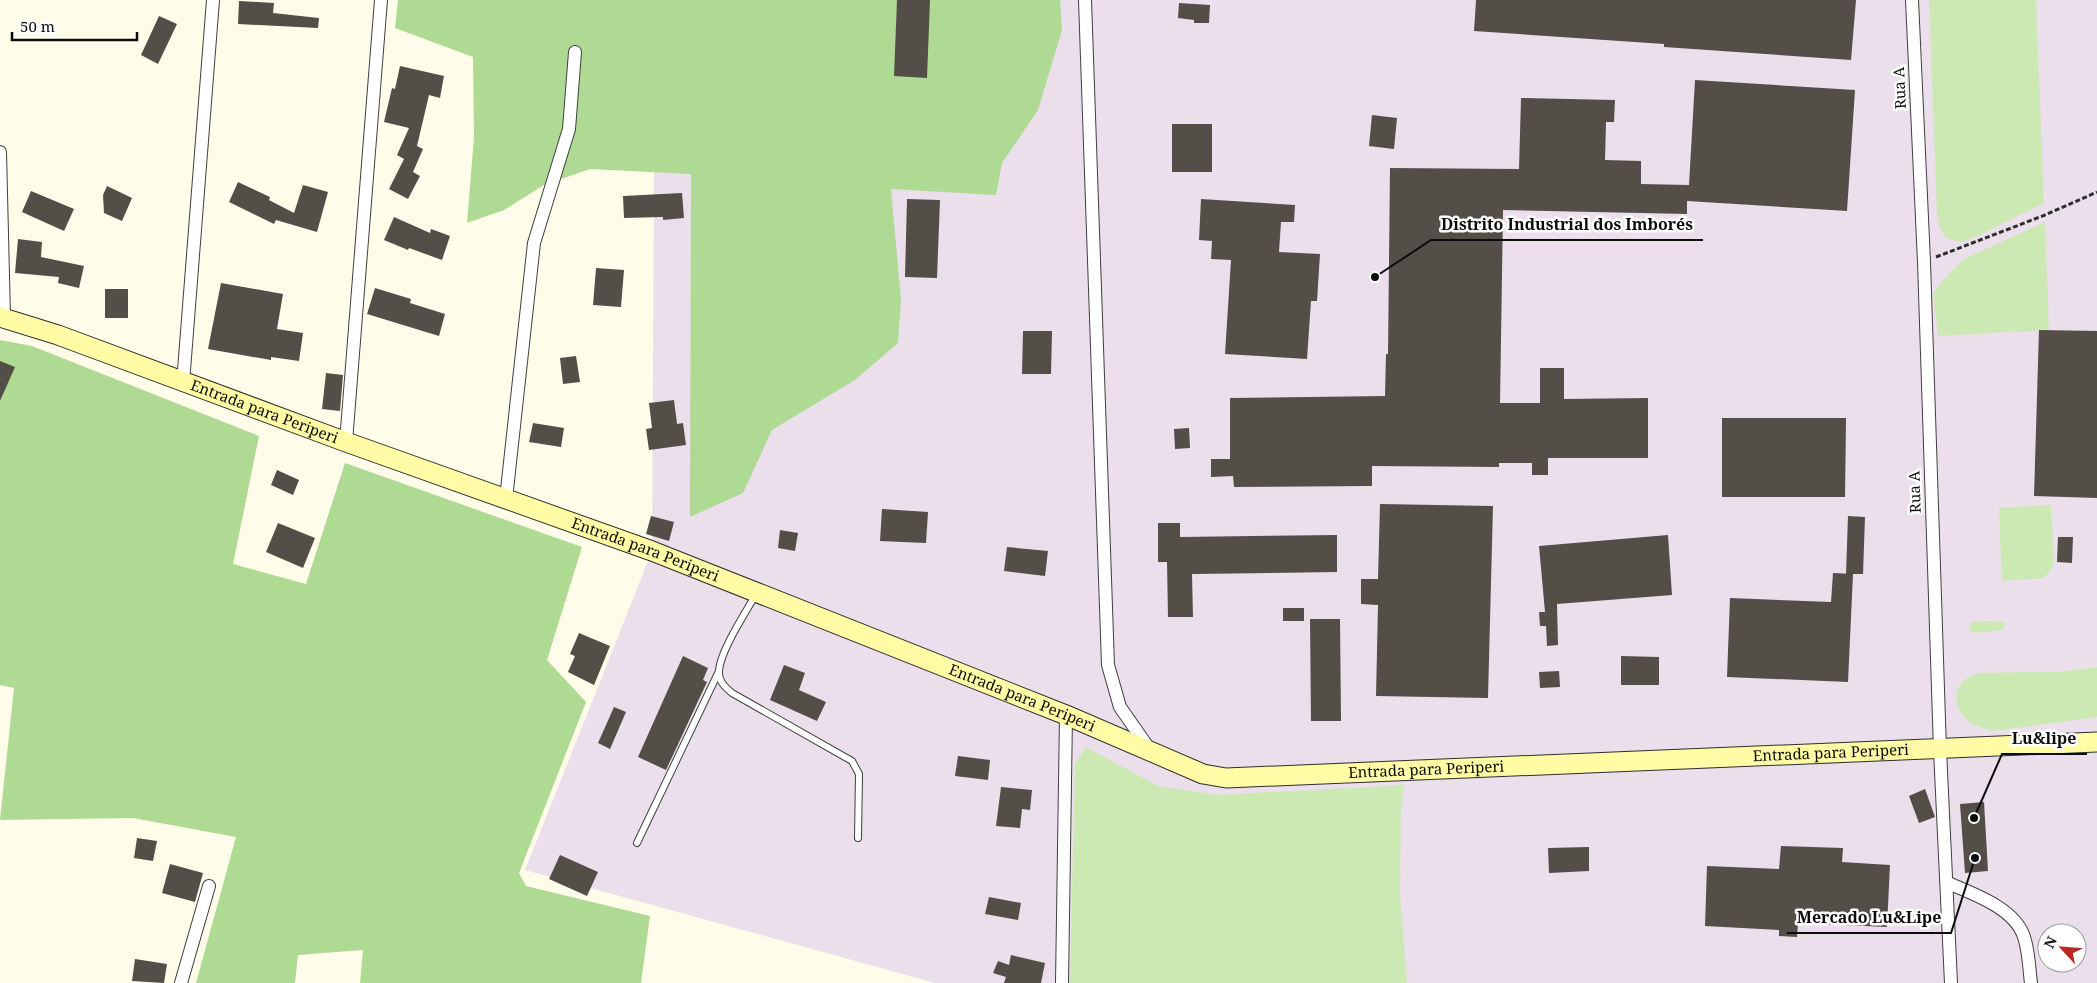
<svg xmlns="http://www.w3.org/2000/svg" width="2097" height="983" font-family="'Noto Serif',serif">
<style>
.industrial{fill:#ebdfeb;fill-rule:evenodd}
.green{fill:#cce9b4}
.forest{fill:#aeda93}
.building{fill:#544e48}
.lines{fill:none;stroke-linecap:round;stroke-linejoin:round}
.service-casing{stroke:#3f3f3f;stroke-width:8}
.minor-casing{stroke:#3f3f3f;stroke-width:14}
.secondary-casing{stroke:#2e2e2e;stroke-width:21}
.path{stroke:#2e2e2e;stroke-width:3;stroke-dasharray:5 2.5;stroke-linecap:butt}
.service{stroke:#fff;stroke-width:6}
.minor{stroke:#fff;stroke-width:12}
.secondary{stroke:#fffca5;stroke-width:19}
.labels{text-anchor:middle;stroke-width:5;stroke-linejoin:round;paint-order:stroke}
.street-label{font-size:15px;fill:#0c0c0c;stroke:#fff}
.leader{fill:none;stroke:#0c0c0c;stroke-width:2}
.callout-dot{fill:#0c0c0c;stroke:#fff;stroke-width:2}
.callout-label{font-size:16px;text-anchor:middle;font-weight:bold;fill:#0c0c0c;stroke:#fff;stroke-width:5;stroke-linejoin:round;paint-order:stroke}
</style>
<rect width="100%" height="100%" fill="#fffdea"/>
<path class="industrial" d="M655,0H2097V983H935L525,870L652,551ZM2047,933H2077V963H2047Z"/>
<g class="green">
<path d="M1929,0H2036L2044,203L1982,234L1961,242L1946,238L1940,228L1937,213Z"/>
<path d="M2045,222L2049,330L1938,336L1933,293L1944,279L1964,259Z"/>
<path d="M2051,505L2054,564L2048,573L2043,578L2002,581L1999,508Z"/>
<path d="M1999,621L2005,623L2003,630L1975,633L1969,629L1971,622Z"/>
<path d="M2097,667V717L1993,731C1983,728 1968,724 1962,714C1949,696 1960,677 1979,673L2059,672Z"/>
<path d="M1086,747L1158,786L1218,795L1404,785L1401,812L1400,894L1407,983H1070L1075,764Z"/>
</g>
<g class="forest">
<path d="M398,0H1060L1062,30L1038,110L1002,163L996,195L891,189L901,300L898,343L855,380L772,430L743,493L690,517L691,174L590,169L544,185L504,210L467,223L474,137L473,57L395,28Z"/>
<path d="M0,340L32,346L259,436L233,564L306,584L345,463L582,547L547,660L586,702L519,873L526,886L650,916L641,983H360L363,950L298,955L295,983H196L236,837L133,818L0,820L14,688L0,685Z"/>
</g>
<g class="building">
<path d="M897,0H930L927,78L894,76Z"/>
<path d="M1476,0H1856L1851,60L1664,47V44L1474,31Z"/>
<path d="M239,1L274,3L273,13L319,18L318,28L238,24Z"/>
<path d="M1179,3L1210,5L1209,23H1194V20L1178,18Z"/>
<path d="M159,16L177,24L158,64L141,55Z"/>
<path d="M400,66L444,76L440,98L429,95L417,146L423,149L413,172L420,176L408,199L389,189L404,159L397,155L409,128L384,122L392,88L395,89Z"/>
<path d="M1695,80L1855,90L1847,211L1687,201V214L1503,210L1500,403H1540V368H1564V399L1648,398V458H1548V475H1532V463H1499V467L1372,466V486L1234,487L1233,476L1211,477V459H1230V398L1385,396L1386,354H1388L1390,168L1519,169L1521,98L1615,100L1614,122H1606L1605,160L1641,161V184L1689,185Z"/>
<path d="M1372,115L1397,118L1394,149L1369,146Z"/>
<rect x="1172" y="124" width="40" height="48"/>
<path d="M238,182L270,197L269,200L294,213L303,185L328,192L317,232L276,220L274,224L229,202Z"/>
<path d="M107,186L132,198L122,221L104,213L103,195Z"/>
<path d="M31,191L74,209L64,231L22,212Z"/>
<path d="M682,193L684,218L663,220V217L624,218L623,196Z"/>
<path d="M907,199L940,200L937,278L905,277Z"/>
<path d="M1201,199L1295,205L1294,222H1281L1279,252L1320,254L1317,301H1311L1307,359L1225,354L1231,260L1211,259L1212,241L1199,240Z"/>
<path d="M394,217L430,233L431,229L450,236L442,260L409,248L408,250L384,240Z"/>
<path d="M18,239L42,242L41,257L84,266L79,288L58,283L59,277L15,273Z"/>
<path d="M596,268L624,270L621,307L593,305Z"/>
<path d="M221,283L283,294L277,329L303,333L299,361L271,357V360L208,349Z"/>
<path d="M375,288L411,299L410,303L445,314L439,336L367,314Z"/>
<rect x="105" y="289" width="23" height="29"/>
<path d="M2039,330L2097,331V498L2034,496Z"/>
<path d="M1023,331H1052L1051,374H1022Z"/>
<path d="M576,356L580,382L563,384L560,358Z"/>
<path d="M0,361L15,367L0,401Z"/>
<path d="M326,373L343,375L340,411L322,409Z"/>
<path d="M674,400L677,424L683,423L686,445L649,450L646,429L652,428L649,403Z"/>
<path d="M1722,418H1846L1845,497H1722Z"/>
<path d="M533,423L564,428L561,447L529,442Z"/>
<path d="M1189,428L1190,448L1175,449L1174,429Z"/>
<path d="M277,470L299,480L293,495L271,485Z"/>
<path d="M1380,504L1493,506L1488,698L1376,696L1378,605L1361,604V579H1378Z"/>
<path d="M882,509L928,512L926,543L880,541Z"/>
<path d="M651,516L674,522L669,541L646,534Z"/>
<path d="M1848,516L1865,517L1863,574H1846Z"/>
<path d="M278,523L315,538L303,568L266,552Z"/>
<path d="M1158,523H1180V537L1337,535V572L1192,574L1193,617H1168L1167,562H1158Z"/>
<path d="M780,530L798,533L795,551L778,548Z"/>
<path d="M1668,535L1672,595L1557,604L1558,645L1547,646L1546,626H1540L1539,612H1545L1539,546Z"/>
<path d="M2058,537H2073L2072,563L2057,562Z"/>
<path d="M1007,547L1048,551L1045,576L1004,571Z"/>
<path d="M1833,573L1853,574L1848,682L1727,677L1730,598L1831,602Z"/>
<rect x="1283" y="608" width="21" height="13"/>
<path d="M1310,619H1340L1341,721H1311Z"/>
<path d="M579,633L610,646L594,685L568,672L575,656L570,654Z"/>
<path d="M683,656L708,668L703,680L707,682L666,770L638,757Z"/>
<path d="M1621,656L1659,657V685H1621Z"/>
<path d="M784,665L805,673L799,690L826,702L817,721L770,700Z"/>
<path d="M1559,671L1560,687L1540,688L1539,672Z"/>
<path d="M614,707L626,712L610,749L598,743Z"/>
<path d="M958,756L990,760L988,780L955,776Z"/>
<path d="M1001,787L1032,790L1030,810L1022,809L1020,828L996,826Z"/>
<path d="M1925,789L1935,817L1919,823L1909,796Z"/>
<path d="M1984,802L1988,871L1965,873L1960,804Z"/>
<path d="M137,838L157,841L153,861L134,858Z"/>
<path d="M1781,846L1843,848L1842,862L1890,865L1887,927L1798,923L1797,937L1779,936V930L1705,926L1707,866L1779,869Z"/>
<path d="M1589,847V871L1549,873L1548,848Z"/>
<path d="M560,855L598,872L587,896L549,879Z"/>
<path d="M170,864L203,873L195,902L162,893Z"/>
<path d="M989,897L1021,903L1018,920L985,914Z"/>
<path d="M1011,955L1045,963L1041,983H1004L1006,977L993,973L998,961L1009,965Z"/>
<path d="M135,959L167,964L164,983L132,981Z"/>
</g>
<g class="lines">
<defs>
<g id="service">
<path d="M756,594C746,612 720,651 719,671C718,681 725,687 732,693L852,761L859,774L858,838"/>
<path d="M637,843L719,671"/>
</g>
<g id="minor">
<path d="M1085,0L1108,665L1120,707L1150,750"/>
<path d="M1912,0L1924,262L1940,750L1951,983"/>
<path d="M0,152L4,317"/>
<path d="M183,383L213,0"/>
<path d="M346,442L381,0"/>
<path d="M506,499L534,243L569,129L575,52"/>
<path d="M1948,883C1973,894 2015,908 2024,937C2029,952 2029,968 2031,983"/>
<path d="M181,983L209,886"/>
<path d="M1062,983L1066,715"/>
</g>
<g id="secondary">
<path id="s1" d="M0,317L58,335L346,442L652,551L1066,715L1203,774L1226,778L2097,742"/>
</g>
</defs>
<use href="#service" class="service-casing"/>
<use href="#minor" class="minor-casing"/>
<use href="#secondary" class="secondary-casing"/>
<path class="path" d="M1936,257L2045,215L2097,192"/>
<use href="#service" class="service"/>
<use href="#minor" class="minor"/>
<use href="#secondary" class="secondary"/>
</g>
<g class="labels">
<g class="street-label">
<text transform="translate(1900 88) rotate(-93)" y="5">Rua A</text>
<text dy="5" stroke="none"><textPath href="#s1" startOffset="281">Entrada para Periperi</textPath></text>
<text transform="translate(1915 492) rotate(-92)" y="5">Rua A</text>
<text dy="5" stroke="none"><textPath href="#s1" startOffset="686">Entrada para Periperi</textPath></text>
<text dy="5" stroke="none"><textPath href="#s1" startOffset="1091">Entrada para Periperi</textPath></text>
<text dy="5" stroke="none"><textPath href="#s1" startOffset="1916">Entrada para Periperi</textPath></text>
<text dy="5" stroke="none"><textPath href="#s1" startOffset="1511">Entrada para Periperi</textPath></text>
</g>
</g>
<path class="leader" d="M1375 277L1431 240H1703M1974 818L2002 754H2087M1975 858L1951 933H1787"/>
<g class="callout-dot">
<circle cx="1375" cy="277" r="5"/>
<circle cx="1974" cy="818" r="5"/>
<circle cx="1975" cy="858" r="5"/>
</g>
<g class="callout-label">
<text x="1567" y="230">Distrito Industrial dos Imborés</text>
<text x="2044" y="744">Lu&amp;lipe</text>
<text x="1869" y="923">Mercado Lu&amp;Lipe</text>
</g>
<g transform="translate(2062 948) rotate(296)"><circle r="24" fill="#ffffff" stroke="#9e9e9e"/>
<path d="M0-4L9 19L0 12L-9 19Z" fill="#bd2722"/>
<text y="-8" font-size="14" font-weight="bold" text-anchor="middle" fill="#0c0c0c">N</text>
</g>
<path d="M12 32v8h125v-8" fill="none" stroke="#0c0c0c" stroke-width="2.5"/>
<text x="20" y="32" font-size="15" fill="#0c0c0c" stroke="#ffffff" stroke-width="4" paint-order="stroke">50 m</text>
</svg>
